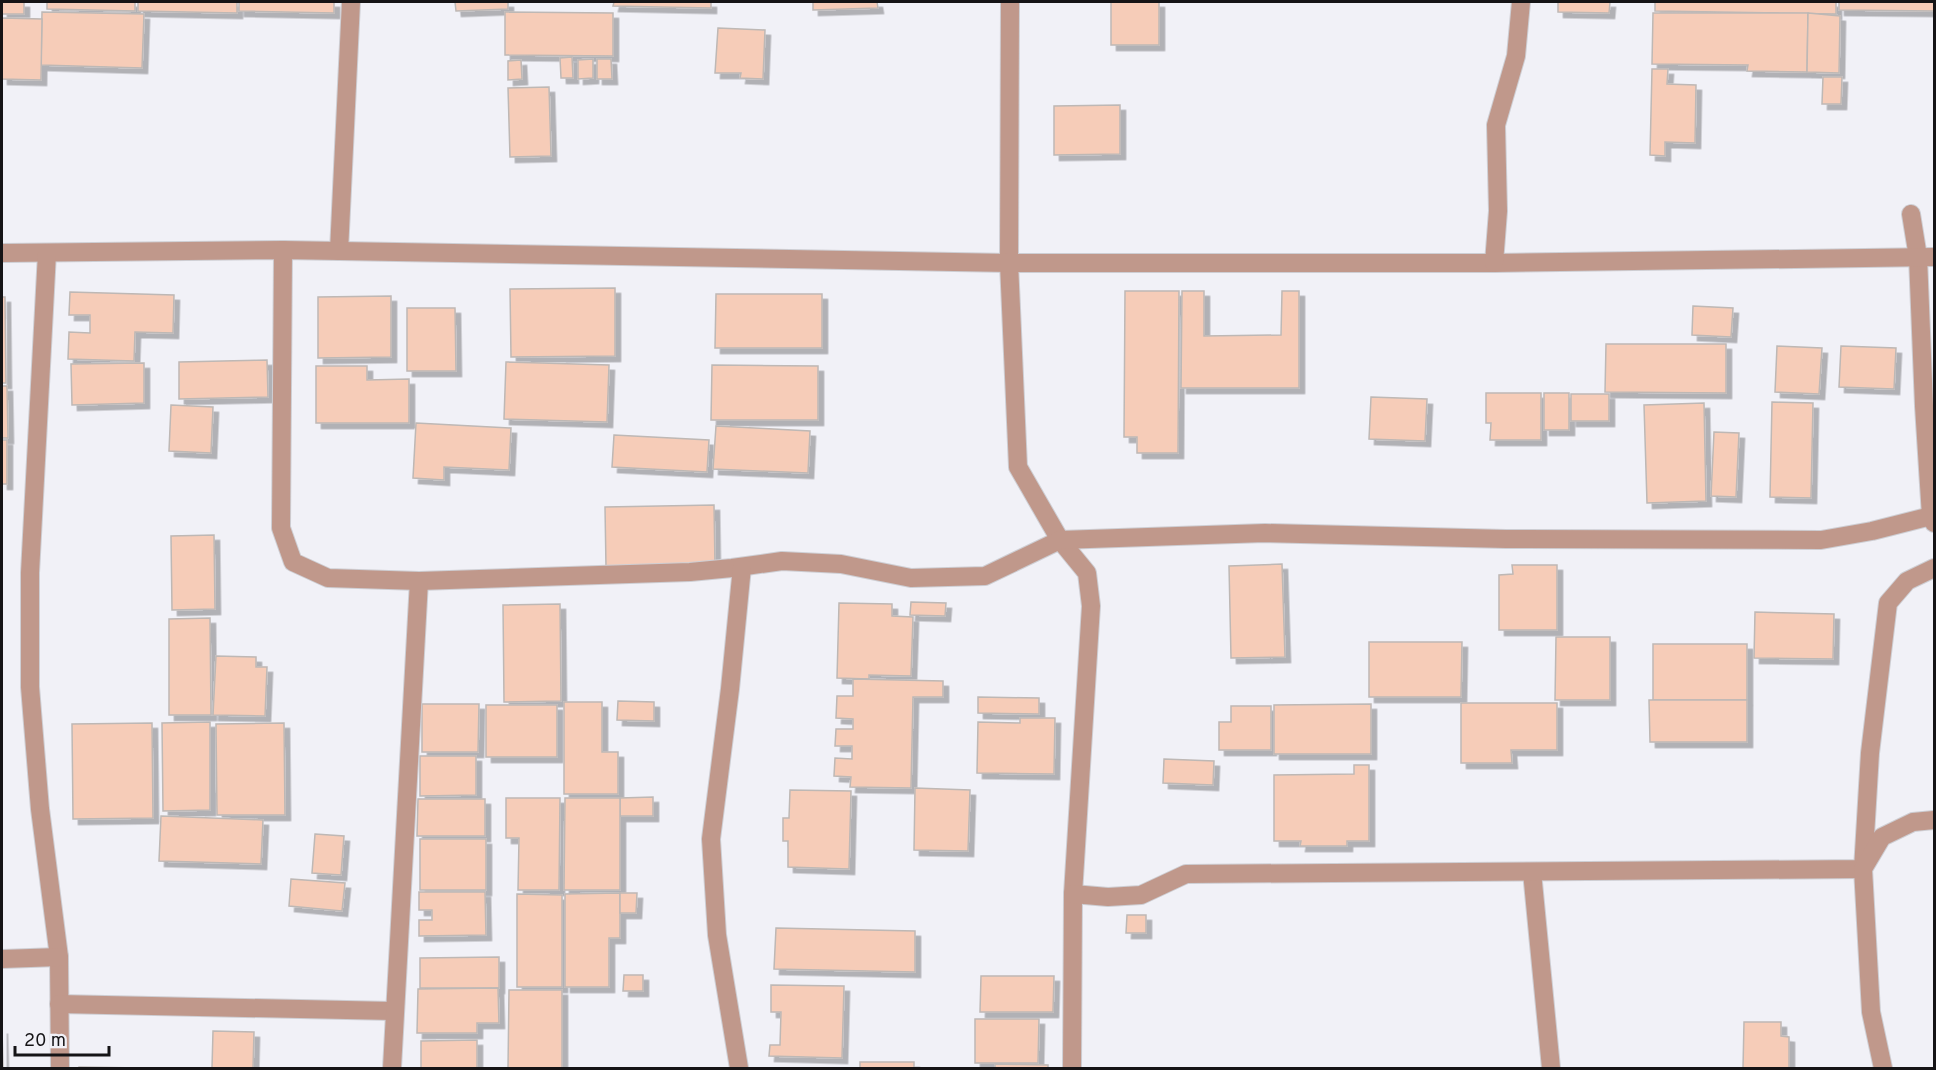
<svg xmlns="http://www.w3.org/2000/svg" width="1936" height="1070" font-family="Overpass,sans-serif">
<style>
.building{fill:#f6ccb8;stroke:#beb8b5;stroke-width:1.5;filter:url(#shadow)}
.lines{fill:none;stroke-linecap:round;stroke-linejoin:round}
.minor-casing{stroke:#ceced3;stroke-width:20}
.minor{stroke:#c0988b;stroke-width:18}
</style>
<defs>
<filter id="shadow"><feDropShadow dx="5.5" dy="5.5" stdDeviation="0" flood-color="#0004"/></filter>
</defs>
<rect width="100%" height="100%" fill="#f1f1f7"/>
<g class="building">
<rect x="2" y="2" width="22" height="12"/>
<path d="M47,2H135V11L47,9Z"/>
<path d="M138,2H237V13L138,11Z"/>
<path d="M239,2H334V13L239,11Z"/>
<path d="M455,2H508V9L456,11Z"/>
<path d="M614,2H711V8L613,6Z"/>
<path d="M813,2H877L878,8L813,10Z"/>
<rect x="1111" y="2" width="48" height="43"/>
<path d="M1558,2H1610L1609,13L1558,12Z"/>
<path d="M1655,2H1836V14L1655,11Z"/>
<path d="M1839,2H1934V11L1839,10Z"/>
<path d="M42,12L144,14L142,68L41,65Z"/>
<path d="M505,12L613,13V56L505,55Z"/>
<path d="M1653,13H1808L1807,72L1747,71L1748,65L1652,64Z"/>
<path d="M1808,13L1840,16L1839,73L1807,72Z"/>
<path d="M2,18L42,19L41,80L2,79Z"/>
<path d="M718,28L765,30L763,79L740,78L741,73H715Z"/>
<path d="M572,57L573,78H561L560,58Z"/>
<path d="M593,59V78L578,79V60Z"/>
<path d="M597,59H611L612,79H597Z"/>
<path d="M521,60L522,79L508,80V61Z"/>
<path d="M1652,69H1668L1667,84L1696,85L1695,143L1665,142V156L1650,155Z"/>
<path d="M1823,77H1842L1841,104H1822Z"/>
<path d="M549,87L551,156L510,157L508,88Z"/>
<path d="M1120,105V154L1054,155V106Z"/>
<path d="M615,288V356L511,357L510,289Z"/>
<path d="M1125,291H1179L1178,453H1137V437H1124Z"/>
<path d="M1182,291H1204V336L1281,335L1282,291H1299V388H1181Z"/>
<path d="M70,292L174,295L173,333L135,332L134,361L68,359L69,332L90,333V315H69Z"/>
<path d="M716,294H822V348H715Z"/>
<path d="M391,296V357L318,358V297Z"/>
<path d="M2,297H5L6,383H2Z"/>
<path d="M1693,306L1733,308L1731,337L1692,335Z"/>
<path d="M407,308H455L456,371H407Z"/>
<path d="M1606,344H1726V393L1605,392Z"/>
<path d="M1777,346L1822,348L1819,394L1775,392Z"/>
<path d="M1841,346L1896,348L1894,389L1839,387Z"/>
<path d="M267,360L268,397L179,399V362Z"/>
<path d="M506,362L609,365L607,422L504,419Z"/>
<path d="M144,363V403L72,405L71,364Z"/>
<path d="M712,365L818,366V420H711Z"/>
<path d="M316,366H367V380L409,379V423H316Z"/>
<path d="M2,386H7L8,438H2Z"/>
<path d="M1486,393H1541V440H1490L1491,423H1486Z"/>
<rect x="1544" y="393" width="25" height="37"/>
<rect x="1571" y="394" width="38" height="27"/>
<path d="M1371,397L1427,399L1425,441L1369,439Z"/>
<path d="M1772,402L1813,403L1811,498L1770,497Z"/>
<path d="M1704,403L1706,501L1647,503L1644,405Z"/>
<path d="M171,405L213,407L211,453L169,451Z"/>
<path d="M416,423L511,428L509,470L444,467V480L413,478Z"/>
<path d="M716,426L810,431L808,473L713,469Z"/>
<path d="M1714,432L1739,433L1736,497L1711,496Z"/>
<path d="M614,435L709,440L707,472L612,467Z"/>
<rect x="2" y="440" width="5" height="44"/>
<path d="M714,505L715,565L606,567L605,507Z"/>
<path d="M214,535L215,609L172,610L171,536Z"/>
<path d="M1282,564L1285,657L1231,658L1229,566Z"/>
<path d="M1512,565H1557V630H1499V575L1513,574Z"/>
<path d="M911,602L946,603L945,616L910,615Z"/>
<path d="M839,603L892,604V616L913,617L911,676L869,675V679L837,678Z"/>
<path d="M560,604L561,701L504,702L503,605Z"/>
<path d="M1755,612L1834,614L1833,659L1754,658Z"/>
<path d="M210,618L211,715H169V619Z"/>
<path d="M1556,637H1610V700H1555Z"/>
<path d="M1369,642H1462L1461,697H1369Z"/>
<rect x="1653" y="644" width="94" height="56"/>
<path d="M216,656L256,657V667H267L265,716L213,715Z"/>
<path d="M853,679L943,681V697H913L911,788L850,787L851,777L834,776L835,758L852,759V746H835L836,729H853V719L836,718L837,696H853Z"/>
<path d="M978,697L1039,698V714L978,713Z"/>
<path d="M1649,700H1747V742H1650Z"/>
<path d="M618,701L654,702V721L617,720Z"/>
<path d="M564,702H602V752H618V794H564Z"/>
<path d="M1461,703H1557V750H1511L1512,763H1461Z"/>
<path d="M422,704H479L478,752H422Z"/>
<path d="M1371,704V754H1274V705Z"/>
<rect x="486" y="705" width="71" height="52"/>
<path d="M1231,706H1271V750H1219V722H1231Z"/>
<path d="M1020,718H1055L1054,774L977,773L978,722L1020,723Z"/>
<path d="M210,722V810L163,811L162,723Z"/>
<path d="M152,723L153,818L73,819L72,724Z"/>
<path d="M284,723L285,815H217L216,724Z"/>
<path d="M420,756H476V795L420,796Z"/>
<path d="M1164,759L1214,761L1213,785L1163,783Z"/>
<path d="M1354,765H1369V841H1347V846H1300L1301,841H1274V775L1354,774Z"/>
<path d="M915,788L970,790L968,851L914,850Z"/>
<path d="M790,790L851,791L849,869L788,867V841H783V818H789Z"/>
<path d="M653,797V816H620V798Z"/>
<path d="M506,798H560L559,890H518L519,838H506Z"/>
<path d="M565,798H620V890H564Z"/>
<path d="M418,799H485V836H417Z"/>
<path d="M161,816L263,820L261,864L159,861Z"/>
<path d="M315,834L344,836L341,875L312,873Z"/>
<rect x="420" y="839" width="66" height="51"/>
<path d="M291,879L345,883L342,911L289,906Z"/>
<path d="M419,892H485L486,935L419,936V920H432V910H419Z"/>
<path d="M620,893V938H609V987H565V894Z"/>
<path d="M620,893H637L636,913H620Z"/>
<path d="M517,894L562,895V987H517Z"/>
<path d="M1127,915H1146V933H1126Z"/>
<path d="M776,928L915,931V972L774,969Z"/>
<path d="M499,957V988H420V958Z"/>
<path d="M624,975H643V991H623Z"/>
<path d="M981,976H1054L1053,1012H980Z"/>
<path d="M771,985L844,986L842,1058L769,1056L770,1045H780L781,1012H771Z"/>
<path d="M498,988L499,1023H477V1033H417L418,989Z"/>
<path d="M509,990H562V1068H508Z"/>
<path d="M975,1019H1039L1038,1063H975Z"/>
<path d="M1744,1022H1781V1036L1789,1037V1068H1743Z"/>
<path d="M2,1028L3,1068H2Z"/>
<path d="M213,1031L254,1032L253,1068H212Z"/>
<path d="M477,1040V1068H421V1041Z"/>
<rect x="860" y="1062" width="54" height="6"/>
<path d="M995,1064L1048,1065V1068H995Z"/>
<path d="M79,1067L141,1068H79Z"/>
</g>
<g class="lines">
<defs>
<g id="minor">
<path d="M1010,2L1009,263L1018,467L1060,540L1087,573L1091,606L1073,894L1072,1068"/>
<path d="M1911,214L1918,257L1924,406L1931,516L1934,523"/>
<path d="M283,250L281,528L293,562L328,578L419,581L690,572L732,568L782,561L841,564L911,578L985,576L1060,540L1265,533L1506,539L1821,540L1872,531L1931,516"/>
<path d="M339,251L351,2"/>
<path d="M2,253L283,250L1009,263H1494L1934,257"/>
<path d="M47,253L30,573V687L40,809L59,957L60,1068"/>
<path d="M1494,263L1498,211L1496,125L1516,56L1521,2"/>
<path d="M1532,872L1551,1068"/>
<path d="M1073,894L1108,897L1141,895L1186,874L1863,869L1870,753L1888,603L1907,581L1934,568"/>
<path d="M2,959L59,957"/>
<path d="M59,1004L393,1011"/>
<path d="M392,1068L419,581"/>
<path d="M739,1068L717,935L711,839L730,689L742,567"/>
<path d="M1883,1068L1871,1012L1863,869L1882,837L1913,822L1934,820"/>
</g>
</defs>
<use href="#minor" class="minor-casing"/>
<use href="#minor" class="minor"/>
</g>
<rect width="1936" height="1070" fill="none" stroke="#151416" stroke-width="6"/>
<path d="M15 1046v9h94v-9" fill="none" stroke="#151416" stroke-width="3"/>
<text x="24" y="1046" font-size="18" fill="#151416" stroke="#f1f1f7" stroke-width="4.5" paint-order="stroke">20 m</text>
</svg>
